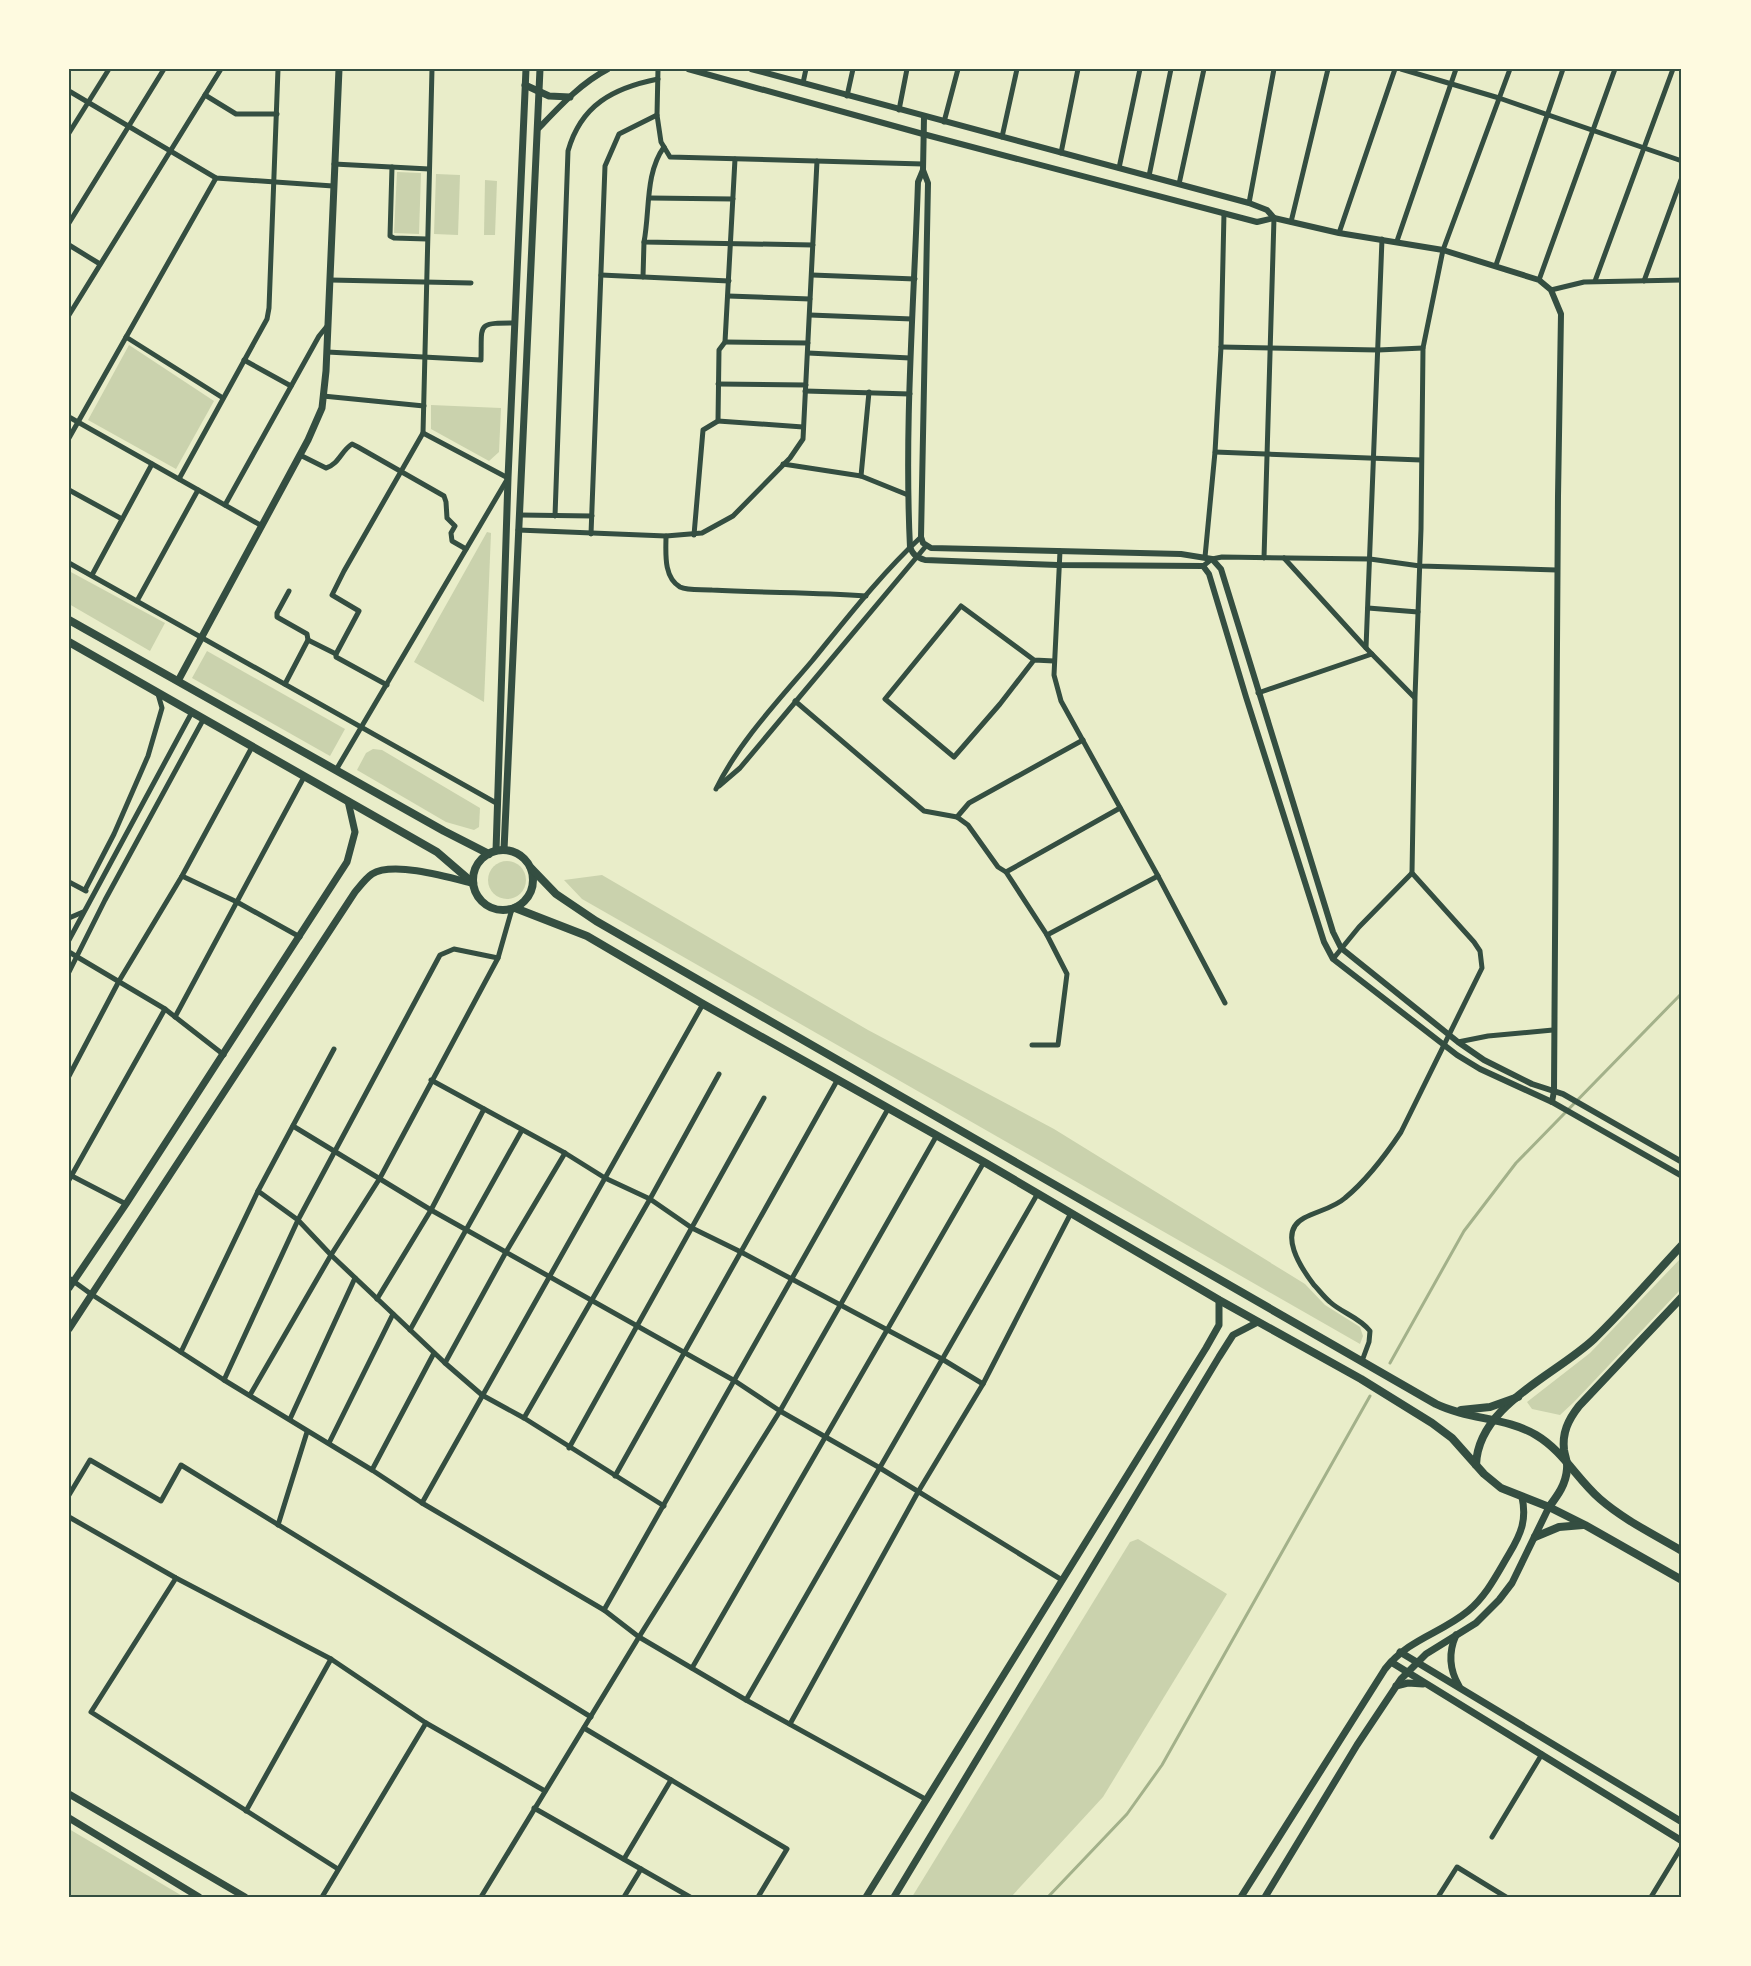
<svg xmlns="http://www.w3.org/2000/svg" width="1751" height="1966" font-family="'Source Sans 3',sans-serif">
<style>
.green{fill:#cad2ad}
.lines{fill:none;stroke-linecap:round;stroke-linejoin:round}
.stream{stroke:#a3b18a;stroke-width:3}
.minor{stroke:#344e41;stroke-width:5}
.tertiary{stroke:#344e41;stroke-width:6}
.secondary{stroke:#344e41;stroke-width:7}
.primary{stroke:#344e41;stroke-width:8}
.trunk{stroke:#344e41;stroke-width:8}
.neatline{fill:none;stroke:#344e41;stroke-width:2}
</style>
<rect width="100%" height="100%" fill="#e9edc9"/>
<g class="green">
<path d="M397,172L421,173L419,234L394,233Z"/>
<path d="M436,174L460,175L458,235L434,234Z"/>
<path d="M485,180L497,181L495,235H484Z"/>
<path d="M129,345L214,401L176,469L88,420Z"/>
<path d="M431,405L501,408L499,452L489,461L431,429Z"/>
<path d="M487,532L491,533L484,702L414,662Z"/>
<path d="M69,571L165,623L150,651L69,604Z"/>
<path d="M207,651L345,729L330,756L192,678Z"/>
<path d="M373,749L382,750L480,808L479,827L474,830L446,822L357,770L366,753Z"/>
<circle cx="507" cy="880" r="19"/>
<path d="M602,875L868,1030L1054,1129L1305,1284L1325,1305L1360,1327L1363,1336L1360,1344L582,899L564,880Z"/>
<path d="M1682,1257V1288L1574,1402L1560,1415L1532,1409L1527,1402L1590,1353Z"/>
<path d="M1138,1539L1227,1594L1103,1797L1011,1897H912L1130,1542Z"/>
<path d="M69,1829L184,1897H69Z"/>
</g>
<g class="lines">
<g class="stream">
<path d="M1390,1363L1464,1231L1516,1163L1682,993"/>
<path d="M1048,1897L1127,1814L1162,1765L1370,1396"/>
</g>
<g class="minor">
<path d="M658,69L657,115L661,142L670,157L923,164"/>
<path d="M1401,69L1499,98L1682,161"/>
<path d="M803,83L806,69"/>
<path d="M69,91L216,178L333,186"/>
<path d="M205,95L236,114H277"/>
<path d="M847,96L853,69"/>
<path d="M899,110L907,69"/>
<path d="M944,122L958,69"/>
<path d="M69,133L109,69"/>
<path d="M1002,137L1017,69"/>
<path d="M664,147C645,173 650,211 644,242L813,245"/>
<path d="M1061,153L1078,69"/>
<path d="M334,164L429,169"/>
<path d="M392,167L390,236L394,238L427,239"/>
<path d="M1119,168L1140,69"/>
<path d="M1149,176L1171,69"/>
<path d="M1179,184L1204,69"/>
<path d="M650,198L733,199"/>
<path d="M1249,203L1274,69"/>
<path d="M1291,222L1328,69"/>
<path d="M69,223L164,69"/>
<path d="M1339,233L1395,69"/>
<path d="M1397,241L1456,69"/>
<path d="M69,245L100,264"/>
<path d="M1496,265L1563,69"/>
<path d="M601,275L729,281"/>
<path d="M812,275L915,279"/>
<path d="M643,277L644,242"/>
<path d="M330,280L471,283"/>
<path d="M1539,280L1615,69"/>
<path d="M1595,281L1673,69"/>
<path d="M1644,281L1682,177"/>
<path d="M1551,290L1584,282L1682,280"/>
<path d="M728,296L810,299"/>
<path d="M69,315L221,69"/>
<path d="M810,315L912,319"/>
<path d="M126,337L223,398"/>
<path d="M725,342L808,343"/>
<path d="M1221,347L1378,350L1423,348"/>
<path d="M327,352L481,360C482,323 476,323 515,323"/>
<path d="M808,353L910,358"/>
<path d="M244,360L291,386"/>
<path d="M718,384L806,385"/>
<path d="M805,391L910,394"/>
<path d="M323,396L424,406"/>
<path d="M69,417L262,526"/>
<path d="M718,421L803,427"/>
<path d="M69,438L216,178"/>
<path d="M1215,452L1421,460"/>
<path d="M300,455L326,468C339,464 341,451 352,444L358,447L444,496L446,502L447,518L455,526L451,533L452,541L466,549"/>
<path d="M783,464L861,476L908,495"/>
<path d="M861,476L869,392"/>
<path d="M179,479L267,319L269,308L278,69"/>
<path d="M69,490L122,519"/>
<path d="M225,505L319,336L328,325"/>
<path d="M520,515L592,516"/>
<path d="M555,516L568,151C581,105 613,88 658,79"/>
<path d="M518,530L666,536L702,533L733,516L790,458L803,439L817,161"/>
<path d="M591,534L605,166L619,134L657,115"/>
<path d="M694,535L703,430L718,421L719,350L725,342L735,159"/>
<path d="M666,536C666,552 663,577 680,587C688,591 703,589 712,590C763,593 814,592 866,596"/>
<path d="M1060,551L1054,675L1061,701L1158,876L1225,1003"/>
<path d="M1205,557L1215,452L1221,347L1224,213"/>
<path d="M1264,558L1274,218"/>
<path d="M1284,558L1366,648L1414,697"/>
<path d="M69,563L498,804"/>
<path d="M1203,566L1212,559L1222,557L1370,559L1420,566L1557,570"/>
<path d="M92,575L152,464"/>
<path d="M137,601L198,490"/>
<path d="M1368,608L1418,612"/>
<path d="M308,640L336,654"/>
<path d="M1366,648L1382,239"/>
<path d="M1034,660L1000,704L954,757L885,699L961,606L1034,660L1054,661"/>
<path d="M285,684L308,640L307,634L277,617V613L289,591"/>
<path d="M387,685L336,657V654L359,611L332,595L344,571L423,433L432,69"/>
<path d="M1258,693L1372,654"/>
<path d="M795,701L924,811L957,817L968,825L998,867L1006,872"/>
<path d="M336,770L508,478L423,433"/>
<path d="M719,786L740,768L926,546"/>
<path d="M716,789C739,742 778,701 812,661C847,618 881,574 921,537"/>
<path d="M1120,808L1006,872L1047,935L1158,876"/>
<path d="M957,817L969,803L1083,740"/>
<path d="M182,876L237,902L300,937"/>
<path d="M69,882L86,891"/>
<path d="M85,890L114,834L148,756L162,708L158,694"/>
<path d="M69,918L83,912"/>
<path d="M69,940L191,714"/>
<path d="M69,952L165,1009L224,1055"/>
<path d="M1333,959L1359,927L1412,873"/>
<path d="M69,972L105,900L203,720"/>
<path d="M175,1017L304,777"/>
<path d="M1458,1042L1488,1036L1553,1030"/>
<path d="M1032,1045H1058L1067,974L1047,935"/>
<path d="M69,1076L119,981L182,876L252,747"/>
<path d="M431,1080L565,1153L605,1178L650,1199L692,1228L741,1252L942,1359L983,1384"/>
<path d="M293,1126L431,1210L735,1381L780,1411L880,1468L1062,1580"/>
<path d="M70,1175L126,1204"/>
<path d="M69,1180L165,1009"/>
<path d="M258,1191L298,1220L331,1255L445,1363L482,1395L524,1418L664,1506"/>
<path d="M69,1278L91,1294L224,1380L372,1470L422,1503L604,1610L639,1637L746,1700L927,1800"/>
<path d="M377,1299L431,1210L484,1109"/>
<path d="M410,1330L522,1130"/>
<path d="M181,1352L258,1191L334,1049"/>
<path d="M1362,1361L1369,1342L1370,1331C1359,1317 1342,1313 1330,1302C1324,1297 1319,1290 1314,1285C1301,1268 1277,1232 1304,1218C1317,1211 1334,1208 1345,1198C1368,1179 1385,1156 1401,1132L1482,968L1480,951L1474,942L1412,873L1415,697L1421,529L1423,348L1443,250L1510,69"/>
<path d="M445,1363L506,1252L565,1153"/>
<path d="M224,1380L298,1220L440,955L454,949L498,958"/>
<path d="M250,1395L331,1255L380,1178L498,958L512,909"/>
<path d="M524,1418L650,1199L719,1074"/>
<path d="M290,1419L355,1278"/>
<path d="M329,1443L393,1314"/>
<path d="M569,1448L764,1098"/>
<path d="M372,1470L434,1353"/>
<path d="M615,1476L838,1079"/>
<path d="M69,1495L90,1460L161,1501L181,1465L591,1717"/>
<path d="M422,1503L703,1004"/>
<path d="M69,1517L176,1578L331,1659L426,1723L545,1791"/>
<path d="M278,1525L307,1432"/>
<path d="M176,1578L91,1712L338,1869"/>
<path d="M604,1610L888,1109"/>
<path d="M692,1668L984,1162"/>
<path d="M746,1700L1038,1193"/>
<path d="M790,1724L918,1492L983,1384L1071,1213"/>
<path d="M584,1728L787,1849L758,1897"/>
<path d="M534,1808L690,1897"/>
<path d="M246,1811L331,1659"/>
<path d="M1492,1837L1542,1754"/>
<path d="M624,1859L671,1780"/>
<path d="M322,1897L426,1723"/>
<path d="M481,1897L639,1637L780,1411L937,1135"/>
<path d="M624,1897L641,1869"/>
<path d="M1438,1897L1457,1867L1506,1897"/>
<path d="M1651,1897L1682,1846"/>
</g>
<g class="tertiary">
<path d="M688,69L923,134L1257,222L1274,218"/>
<path d="M751,69L1249,203L1267,210L1274,218L1339,233L1443,250L1539,280L1551,290L1561,314L1558,496L1554,1091L1552,1102"/>
<path d="M924,117L923,170L918,182C914,304 904,425 910,547C913,555 916,557 925,560L1058,565L1203,566L1209,574L1246,697L1324,942L1333,959L1457,1055L1480,1069L1552,1102L1682,1176"/>
<path d="M539,128C560,106 581,83 608,69"/>
<path d="M923,170L928,183L921,537L923,543L931,548L1181,554L1212,559L1221,569L1333,932L1341,948L1458,1042L1484,1060L1532,1084L1563,1094L1682,1162"/>
</g>
<g class="secondary">
<path d="M525,85L549,96L570,97"/>
<path d="M178,681L308,440L322,408L326,371L339,69"/>
<path d="M504,850L540,69"/>
<path d="M496,851L508,478L526,69"/>
<path d="M69,1288L126,1204L347,862L355,832L348,801"/>
<path d="M69,1329L355,892C360,886 366,878 372,874C393,861 448,877 471,883"/>
<path d="M1456,1635C1448,1653 1449,1669 1459,1686"/>
<path d="M1400,1652L1682,1822"/>
<path d="M1391,1662L1682,1841"/>
<path d="M1396,1686L1408,1683L1423,1684"/>
<path d="M69,1794L245,1897"/>
<path d="M69,1818L199,1897"/>
<path d="M866,1897L1206,1348L1219,1325V1300"/>
<path d="M894,1897L1219,1357L1233,1335L1258,1322"/>
<path d="M1241,1897L1385,1669C1410,1638 1440,1634 1468,1611C1487,1595 1497,1574 1509,1554C1521,1534 1527,1520 1522,1497"/>
<path d="M1265,1897L1357,1745L1401,1679L1426,1654L1476,1623L1499,1600L1512,1583L1549,1507"/>
</g>
<g class="primary">
<path d="M1476,1465C1478,1405 1556,1375 1594,1339C1625,1309 1653,1276 1682,1245"/>
<path d="M1549,1507C1558,1495 1566,1484 1567,1469C1568,1462 1565,1457 1564,1450C1562,1433 1568,1420 1579,1406L1682,1297"/>
</g>
<g class="trunk">
<path d="M69,620L444,831L489,854"/>
<path d="M69,642L437,852L473,883"/>
<circle cx="503" cy="880" r="30"/>
<path d="M531,868L556,894L596,921L1436,1404C1469,1420 1506,1417 1536,1435C1563,1451 1577,1479 1600,1499C1624,1520 1655,1535 1682,1551"/>
<path d="M515,908L587,936L703,1004L984,1162L1219,1300L1361,1379L1432,1423L1452,1438L1484,1474L1501,1488L1549,1507L1585,1525L1682,1580"/>
<path d="M1461,1410L1490,1407L1518,1397"/>
<path d="M1535,1537L1559,1527L1583,1525"/>
</g>
</g>
<rect width="1751" height="1966" fill="none" stroke="#fefae0" stroke-width="141"/>
<rect x="70" y="70" width="1610" height="1826" class="neatline"/>
</svg>
